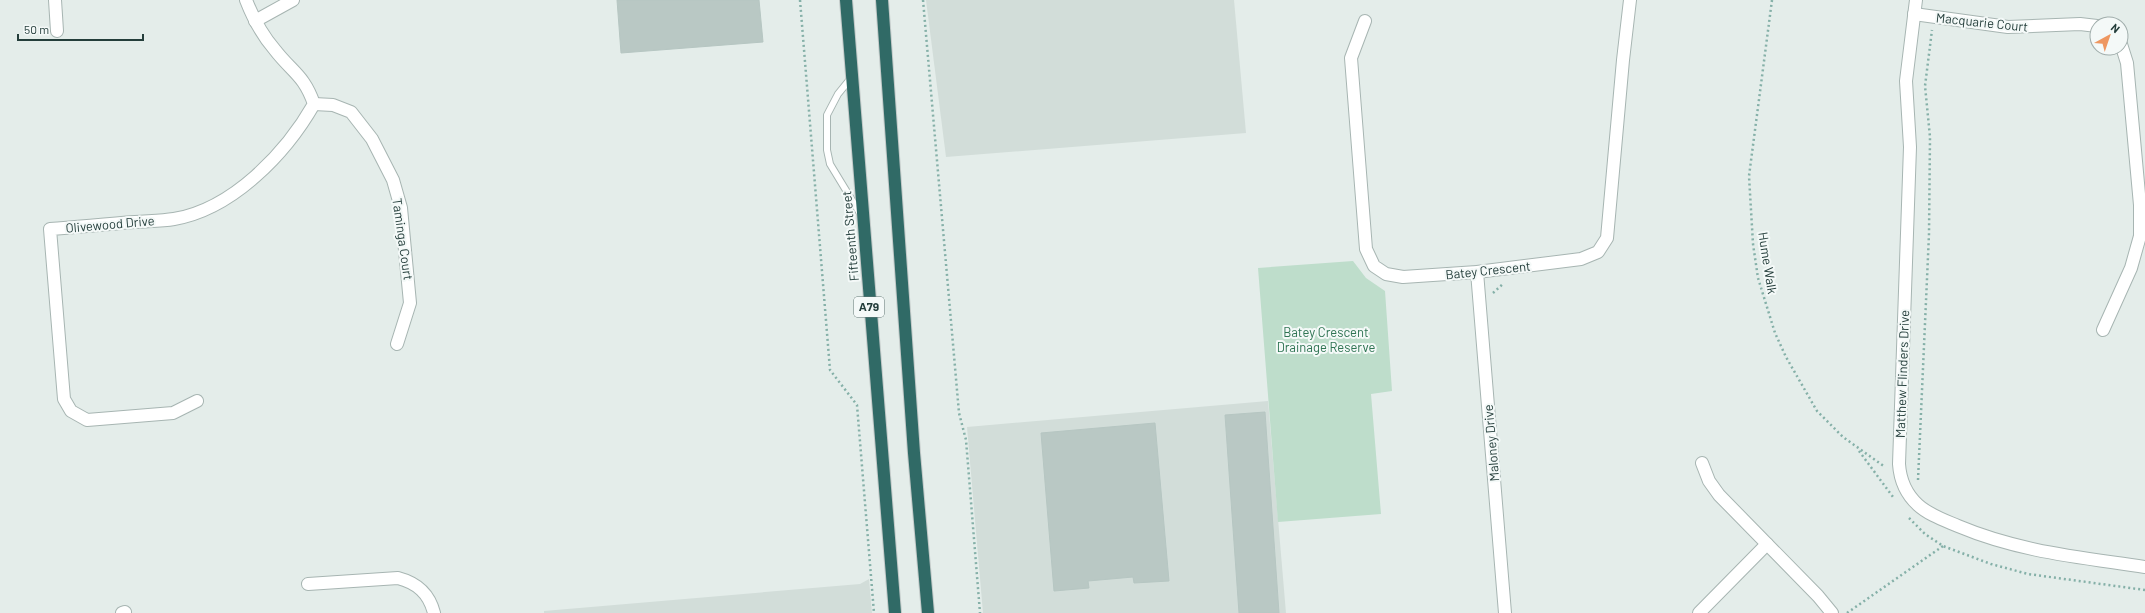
<svg xmlns="http://www.w3.org/2000/svg" width="2145" height="613" font-family="Barlow,sans-serif">
<style>
.built{fill:#d2ddd9}
.green{fill:#beddcb}
.building{fill:#b9c8c4;stroke:#b6c6c2}
.lines{fill:none;stroke-linecap:round;stroke-linejoin:round}
.lane-casing{stroke:#a7b5b2;stroke-width:8}
.street-casing{stroke:#a7b5b2;stroke-width:14}
.highway-casing{stroke:#c2c9c8;stroke-width:14}
.path{stroke:#85b0a8;stroke-width:2.5;stroke-dasharray:2 3;stroke-linecap:butt}
.lane{stroke:#fff;stroke-width:6}
.street{stroke:#fff;stroke-width:12}
.highway{stroke:#306a66;stroke-width:12}
.labels{text-anchor:middle;stroke-width:4;stroke-linejoin:round;paint-order:stroke}
.shield{fill:#f4f9f8;stroke:#627674;stroke-width:1}
.shield-label{font-size:12px;font-weight:bold;fill:#243e3b}
.street-label{font-size:13px;fill:#243e3b;stroke:#f4f9f8}
.park-label{font-size:13px;fill:#2f7453;stroke:#f4f9f8}
</style>
<rect width="100%" height="100%" fill="#e4edea"/>
<g class="built">
<path d="M926,0H1234L1246,133L946,157Z"/>
<path d="M1268,401L1286,613H983L967,427Z"/>
<path d="M869,579L872,613H544V611L860,584Z"/>
</g>
<path class="green" d="M1353,261L1366,278L1385,291L1392,391L1371,394L1381,514L1278,522L1258,268Z"/>
<g class="building">
<path d="M617,0H759L763,42L621,53Z"/>
<path d="M1265,412L1279,613H1239L1225,415Z"/>
<path d="M1155,423L1169,581L1134,583L1133,577L1088,581L1089,588L1054,591L1041,433Z"/>
</g>
<g class="lines">
<defs>
<path id="lane" d="M851,78L838,94L827,115V150L830,164L861,215"/>
<g id="street">
<path d="M55,0L57,31"/>
<path d="M1916,0L1906,81L1910,147L1899,464C1900,479 1906,494 1918,505C1929,515 1944,520 1958,526C2020,552 2079,557 2145,567"/>
<path d="M1914,14L2008,27L2080,24L2097,26"/>
<path d="M255,21L293,0"/>
<path d="M1365,21L1351,58L1366,249L1374,266L1386,274L1403,277L1477,272L1581,259L1598,252L1607,238L1623,60L1630,0"/>
<path d="M314,104L333,105L351,112L372,139L393,180L401,208L410,303L397,344"/>
<path d="M1477,272L1505,613"/>
<path d="M2103,330L2131,268L2140,236V205L2127,63L2121,44"/>
<path d="M197,401L173,413L87,420L71,411L64,399L50,229C78,227 106,224 135,222C148,221 162,221 174,219C233,209 286,153 314,104C304,75 292,72 275,50C262,35 253,18 246,0"/>
<path d="M1702,463L1709,481L1719,495L1818,596L1832,613"/>
<path d="M308,584L398,578C417,583 429,593 434,613"/>
<path d="M122,613L125,612"/>
<path d="M1699,613L1767,544"/>
</g>
<g id="highway">
<path d="M846,0L895,613"/>
<path d="M882,0L914,453L928,613"/>
</g>
</defs>
<use href="#lane" class="lane-casing"/>
<use href="#street" class="street-casing"/>
<use href="#highway" class="highway-casing"/>
<g class="path">
<path d="M800,0L830,370L857,405L874,613"/>
<path d="M923,0L959,413L966,440L980,613"/>
<path d="M1772,0L1749,176L1753,244L1758,278L1775,333L1786,357L1817,411L1843,437L1885,467"/>
<path d="M1493,293L1504,283"/>
<path d="M1859,451L1893,497"/>
<path d="M1918,480L1929,234L1930,137L1925,86L1932,30"/>
<path d="M1909,518L1925,534L1943,546L1991,564L2028,574L2145,590"/>
<path d="M1847,613L1943,546"/>
</g>
<use href="#lane" class="lane"/>
<use href="#street" class="street"/>
<use href="#highway" class="highway"/>
</g>
<g class="labels">
<rect class="shield" x="854" y="297" width="30" height="20" rx="3"/>
<g class="shield-label">
<text x="869" y="311">A79</text>
</g>
<g class="street-label">
<text transform="translate(1982 22) rotate(6)" y="5">Macquarie Court</text>
<text transform="translate(110 224) rotate(-5)" y="5">Olivewood Drive</text>
<text transform="translate(850 236) rotate(-95)" y="5">Fifteenth Street</text>
<text transform="translate(403 239) rotate(82)" y="5">Taminga Court</text>
<text transform="translate(1768 263) rotate(81)" y="5">Hume Walk</text>
<text transform="translate(1488 270) rotate(-6)" y="5">Batey Crescent</text>
<text transform="translate(1902 374) rotate(-88)" y="5">Matthew Flinders Drive</text>
<text transform="translate(1491 443) rotate(-95)" y="5">Maloney Drive</text>
</g>
<g class="park-label">
<text x="1326" y="337">Batey Crescent<tspan x="1326" dy="15">Drainage Reserve</tspan></text>
</g>
</g>
<g transform="translate(2109 36) rotate(40)"><circle r="19" fill="#f4f9f8" stroke="#a1aeac"/>
<path d="M0-3L7 15L0 10L-7 15Z" fill="#ee9761"/>
<text y="-6" font-size="11" font-weight="bold" text-anchor="middle" fill="#243e3b">N</text>
</g>
<path d="M18 34v6h125v-6" fill="none" stroke="#243e3b" stroke-width="2"/>
<text x="24" y="34" font-size="12" fill="#243e3b" stroke="#f4f9f8" stroke-width="3" paint-order="stroke">50 m</text>
</svg>
